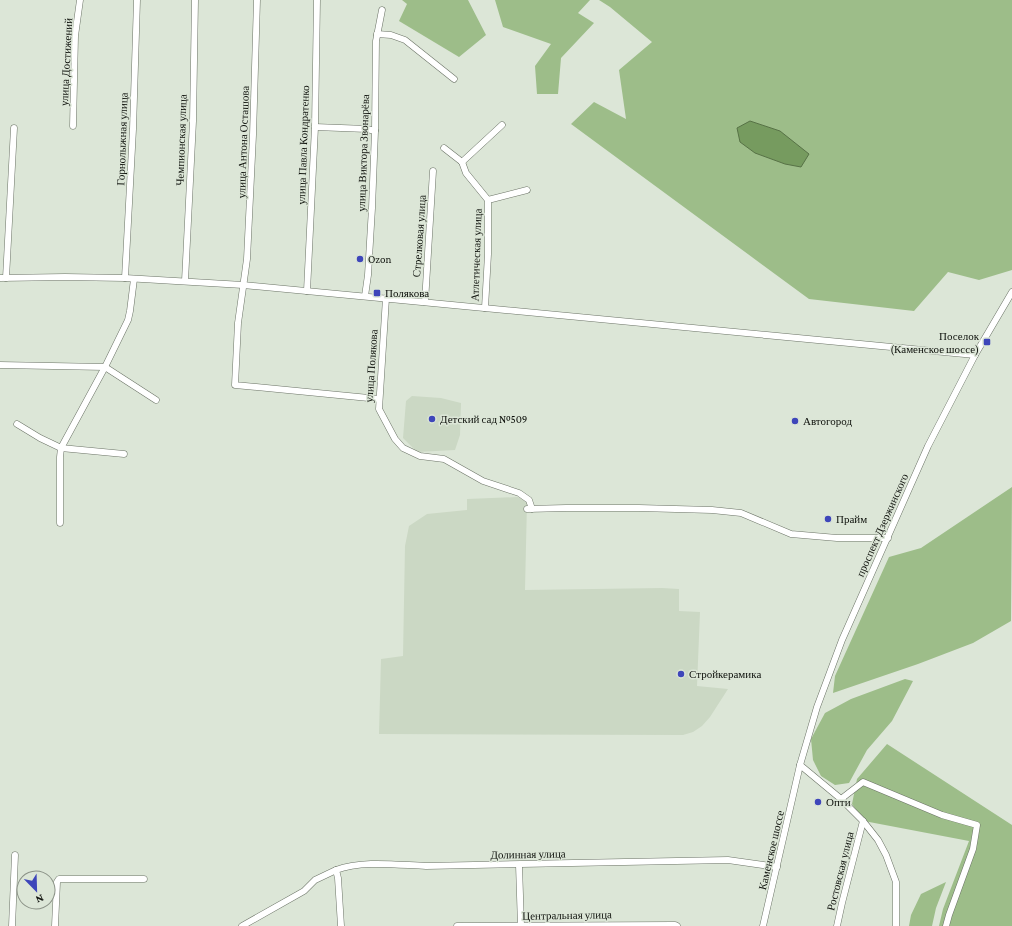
<svg xmlns="http://www.w3.org/2000/svg" width="1012" height="926" font-family="'Crimson Pro',serif">
<style>
.built{fill:#cbd8c4}
.green{fill:#9dbd89}
.water{fill:#769b5f;stroke:#577246}
.lines{fill:none;stroke-linecap:round;stroke-linejoin:round}
.minor-casing{stroke:#6b7366;stroke-width:7}
.minor{stroke:#fff;stroke-width:6}
.poi-dot{fill:#3e46ba;stroke:#dce6d7;stroke-width:1.5}
.labels{text-anchor:middle;stroke-width:3;stroke-linejoin:round;paint-order:stroke}
.street-label{font-size:11px;fill:#0e110c;stroke:#dce6d7}
.poi-label{font-size:11px;fill:#0e110c;stroke:#dce6d7;text-anchor:start}
</style>
<rect width="100%" height="100%" fill="#dce6d7"/>
<g class="built">
<path d="M412,396L441,398L461,403L460,435L455,450L417,452L403,438L406,401Z"/>
<path d="M518,497L527,502L525,590L662,588L679,589V611L700,612L697,686L728,689L710,717L702,726L693,732L683,735L379,734L381,659L403,656L405,546L409,526L427,514L467,510V499Z"/>
</g>
<g class="green">
<path d="M402,0H468L486,35L459,57L399,21L407,4Z"/>
<path d="M495,0H590L578,13L594,23L561,58L558,94H537L535,66L551,44L503,27Z"/>
<path d="M599,0H1012V270L979,280L948,272L914,311L809,299L571,124L594,102L626,119L619,70L652,42L610,7Z"/>
<path d="M1012,487L1011,621L973,643L918,664L833,693L835,676L889,557L921,548Z"/>
<path d="M905,679L913,681L892,721L867,750L849,783L835,785L821,776L813,760L811,739L825,713L851,699Z"/>
<path d="M887,744L1012,825V926H939L943,909L969,841L864,821L852,804L857,779Z"/>
<path d="M946,882L936,908L932,926H909L911,915L921,894Z"/>
</g>
<path class="water" d="M750,121L780,131L809,154L801,167L785,164L755,153L740,142L737,128Z"/>
<g class="lines">
<defs>
<g id="minor">
<path d="M257,0L253,135L247,259L238,323L235,385L379,399"/>
<path d="M377,34L391,35L405,40L454,79"/>
<path d="M73,126L75,36L80,0"/>
<path d="M315,127L367,129L375,131"/>
<path d="M444,148L462,162"/>
<path d="M462,162L466,173L488,200V254L485,308"/>
<path d="M462,162L502,125"/>
<path d="M488,200L527,190"/>
<path d="M0,278L65,277L125,278L243,285L975,355"/>
<path d="M6,278L14,128"/>
<path d="M125,278L133,129L137,0"/>
<path d="M185,281L193,121L195,0"/>
<path d="M307,291L315,127L317,0"/>
<path d="M365,296L368,275L372,208L375,131L376,41L382,10"/>
<path d="M386,298L379,409L395,439L403,448L420,456L444,459L483,481L519,493L529,500L532,509"/>
<path d="M425,302L433,171"/>
<path d="M0,365L105,367L156,400"/>
<path d="M17,424L40,438L61,448L124,454"/>
<path d="M527,509L566,508H639L712,510L741,513L791,534L837,538H888"/>
<path d="M60,523V457L61,448L105,367L128,320L130,311L134,279"/>
<path d="M800,765L841,799L863,821L878,840L886,855L896,882V926"/>
<path d="M841,799L863,782L942,815L977,825L973,849L949,915L946,926"/>
<path d="M519,865L521,926"/>
<path d="M12,926L15,855"/>
<path d="M55,926L57,882L59,879H144"/>
<path d="M242,926L304,891L315,880L336,870"/>
<path d="M341,926L338,878L336,870C362,860 398,865 426,866L728,860L777,867"/>
<path d="M457,926L675,925L677,926"/>
<path d="M763,926L800,765L817,707L842,640L928,446L975,355L1012,292"/>
<path d="M837,926L842,903L863,821"/>
</g>
</defs>
<use href="#minor" class="minor-casing"/>
<use href="#minor" class="minor"/>
</g>
<g class="poi-dot">
<circle cx="360" cy="259" r="4"/>
<rect x="373" y="289" width="8" height="8" rx="2"/>
<rect x="983" y="338" width="8" height="8" rx="2"/>
<circle cx="432" cy="419" r="4"/>
<circle cx="795" cy="421" r="4"/>
<circle cx="828" cy="519" r="4"/>
<circle cx="681" cy="674" r="4"/>
<circle cx="818" cy="802" r="4"/>
</g>
<g class="labels">
<g class="street-label">
<text transform="translate(66 62) rotate(-87)" y="4">улица Достижений</text>
<text transform="translate(122 139) rotate(-88)" y="4">Горнолыжная улица</text>
<text transform="translate(181 140) rotate(-88)" y="4">Чемпионская улица</text>
<text transform="translate(243 142) rotate(-88)" y="4">улица Антона Осташова</text>
<text transform="translate(303 145) rotate(-88)" y="4">улица Павла Кондратенко</text>
<text transform="translate(363 153) rotate(-88)" y="4">улица Виктора Звонарёва</text>
<text transform="translate(419 236) rotate(-86)" y="4">Стрелковая улица</text>
<text transform="translate(476 255) rotate(-88)" y="4">Атлетическая улица</text>
<text transform="translate(371 366) rotate(-86)" y="4">улица Полякова</text>
<text transform="translate(882 525) rotate(-66)" y="4">проспект Дзержинского</text>
<text transform="translate(771 850) rotate(-77)" y="4">Каменское шоссе</text>
<text transform="translate(528 854) rotate(-1)" y="4">Долинная улица</text>
<text transform="translate(840 871) rotate(-76)" y="4">Ростовская улица</text>
<text transform="translate(567 915) rotate(-1)" y="4">Центральная улица</text>
</g>
<g class="poi-label">
<text x="368" y="263">Ozon</text>
<text x="385" y="297">Полякова</text>
<text x="979" y="340" text-anchor="end">Поселок<tspan x="979" dy="13">(Каменское шоссе)</tspan></text>
<text x="440" y="423">Детский сад №509</text>
<text x="803" y="425">Автогород</text>
<text x="836" y="523">Прайм</text>
<text x="689" y="678">Стройкерамика</text>
<text x="826" y="806">Опти</text>
</g>
</g>
<g transform="translate(36 890) rotate(157)"><circle r="19" fill="#dce6d7" stroke="#8a9186"/>
<path d="M0-3L7 15L0 10L-7 15Z" fill="#3e46ba"/>
<text y="-6" font-size="11" font-weight="bold" text-anchor="middle" fill="#0e110c">N</text>
</g>
</svg>
